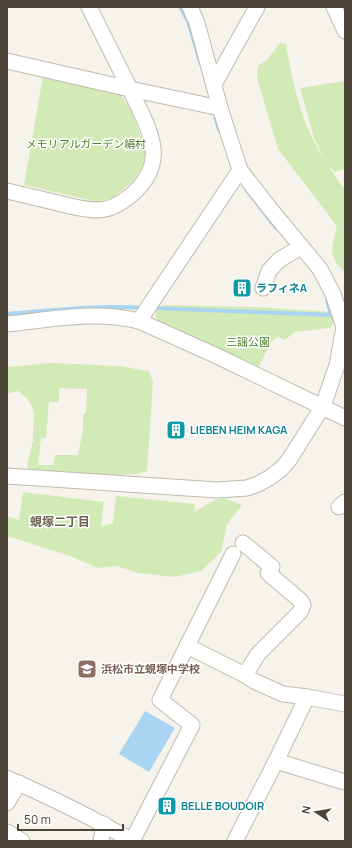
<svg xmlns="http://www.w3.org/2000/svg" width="352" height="848" font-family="Manrope,'Noto Sans JP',sans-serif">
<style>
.green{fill:#d2eab5;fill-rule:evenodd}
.water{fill:#a9d4f2}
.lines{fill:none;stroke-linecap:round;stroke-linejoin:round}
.stream{stroke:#a9d4f2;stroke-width:4}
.minor-casing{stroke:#c2bbae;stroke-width:17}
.minor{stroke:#fff;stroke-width:15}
.labels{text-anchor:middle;stroke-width:3;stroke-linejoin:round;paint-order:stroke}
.park-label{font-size:11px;fill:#4a7f2a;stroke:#fff}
.culture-label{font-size:11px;font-weight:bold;fill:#0d838f;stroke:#fff;text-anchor:start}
.education-label{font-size:11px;font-weight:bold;fill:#785e54;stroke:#fff;text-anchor:start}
.neighbourhood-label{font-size:12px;font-weight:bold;fill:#6e6250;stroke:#fff}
</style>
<rect width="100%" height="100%" fill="#f6f3ec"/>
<g class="green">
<path d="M280,43L286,44C292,82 302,125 323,157L314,138L300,88L345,81V169L335,172L328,165L341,185L345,188V273C327,254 332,249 337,226L278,149L257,78L258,66L267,60Z"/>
<path d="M43,76L120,93L132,112L146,151L143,166L134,180L114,197L98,202L24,185Z"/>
<path d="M164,305L256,307L333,312L334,323L330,328L295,332L285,340L278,337L273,340L257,369L165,328C159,323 154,319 156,310Z"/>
<path d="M51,363L118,366L149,371L153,382L147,471L138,474L86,476L29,471L27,466L33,441H36L33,440C33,418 39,405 18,391L7,394V367ZM59,388L87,389L86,413L83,414V430L78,455H55L53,465H38L41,438H46L49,402H59Z"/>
<path d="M23,492L104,502L101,527L113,523L116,496L195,504L194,512L215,500L224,498L242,505L227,524L221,552L201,571L175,577L138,573L117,566L98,568L70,556L7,536V516L19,520Z"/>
</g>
<path class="water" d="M145,711L175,728L149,772L119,754Z"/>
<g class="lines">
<g class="stream">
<path d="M180,7L188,21L201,65"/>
<path d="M214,112L219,130"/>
<path d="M246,189L276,228"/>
<path d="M327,300L331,315"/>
<path d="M151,308L332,315"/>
<path d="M7,314C53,310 98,305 144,308"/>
</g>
<defs>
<g id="minor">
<path d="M334,7L345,31"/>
<path d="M7,61L130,89L89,7"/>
<path d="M214,84L257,7"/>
<path d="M130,89L220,108"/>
<path d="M7,191C24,195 41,199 58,203C69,206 82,209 94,210C108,211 119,205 130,196C172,161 148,129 130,89"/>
<path d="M263,288L269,271L279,260L301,247"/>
<path d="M139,321L240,170"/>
<path d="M7,324C50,320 96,310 139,321L217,356L345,418"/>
<path d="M7,476L217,490L247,488L258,484L269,478L281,469L289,460L323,406L337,365L344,327L333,294L320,269L271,210L240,170L220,108L197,23L190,7"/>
<path d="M339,507L345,502"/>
<path d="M243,543L272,567"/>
<path d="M268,573L301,601L303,605L300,612L258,654L245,675L254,681L283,694L307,697"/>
<path d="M187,646L245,675"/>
<path d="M345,704L307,697L276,761L345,782"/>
<path d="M7,778C50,797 92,817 132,841"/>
<path d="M7,803L19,783"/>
<path d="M7,832L22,841"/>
<path d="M101,841L104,824"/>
<path d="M132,841L192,725L160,700L233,554"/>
<path d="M235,841L276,761"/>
</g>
</defs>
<use href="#minor" class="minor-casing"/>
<use href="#minor" class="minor"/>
</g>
<defs>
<symbol id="building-square" viewBox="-11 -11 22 22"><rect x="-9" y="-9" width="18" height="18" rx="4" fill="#0f9aa8" stroke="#fff"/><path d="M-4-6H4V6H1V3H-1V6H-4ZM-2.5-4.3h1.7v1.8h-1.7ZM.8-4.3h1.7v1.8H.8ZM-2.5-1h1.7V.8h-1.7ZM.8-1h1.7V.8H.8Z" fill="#fff"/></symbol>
<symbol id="school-square" viewBox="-11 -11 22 22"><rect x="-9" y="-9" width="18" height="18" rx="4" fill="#8d6e63" stroke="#fff"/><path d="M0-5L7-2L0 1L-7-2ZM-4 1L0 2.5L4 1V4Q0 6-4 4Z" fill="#fff"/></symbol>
</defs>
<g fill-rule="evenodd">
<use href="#building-square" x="231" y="277" width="22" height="22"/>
<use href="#building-square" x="165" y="419" width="22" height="22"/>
<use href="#school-square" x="76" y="658" width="22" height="22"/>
<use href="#building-square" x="156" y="795" width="22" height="22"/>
</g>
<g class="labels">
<g class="park-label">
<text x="86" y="148">メモリアルガーデン絹村</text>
<text x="248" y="346">三謡公園</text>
</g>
<g class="culture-label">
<text x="256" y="292">ラフィネA</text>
<text x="190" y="434">LIEBEN HEIM KAGA</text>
<text x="181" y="810">BELLE BOUDOIR</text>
</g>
<g class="education-label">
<text x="101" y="673">浜松市立蜆塚中学校</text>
</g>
<g class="neighbourhood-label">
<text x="60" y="526">蜆塚二丁目</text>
</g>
</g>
<rect width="352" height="848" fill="none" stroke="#4b4439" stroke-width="16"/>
<g transform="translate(316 812) rotate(282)" stroke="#ffffff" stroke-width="3" paint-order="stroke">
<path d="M0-3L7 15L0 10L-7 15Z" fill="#4b4439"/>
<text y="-6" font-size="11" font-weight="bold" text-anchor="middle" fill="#4b4439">N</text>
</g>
<path d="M18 824v6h105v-6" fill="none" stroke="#4b4439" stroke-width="2"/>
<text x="24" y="824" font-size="12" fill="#4b4439" stroke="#ffffff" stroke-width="3" paint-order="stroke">50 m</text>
</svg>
